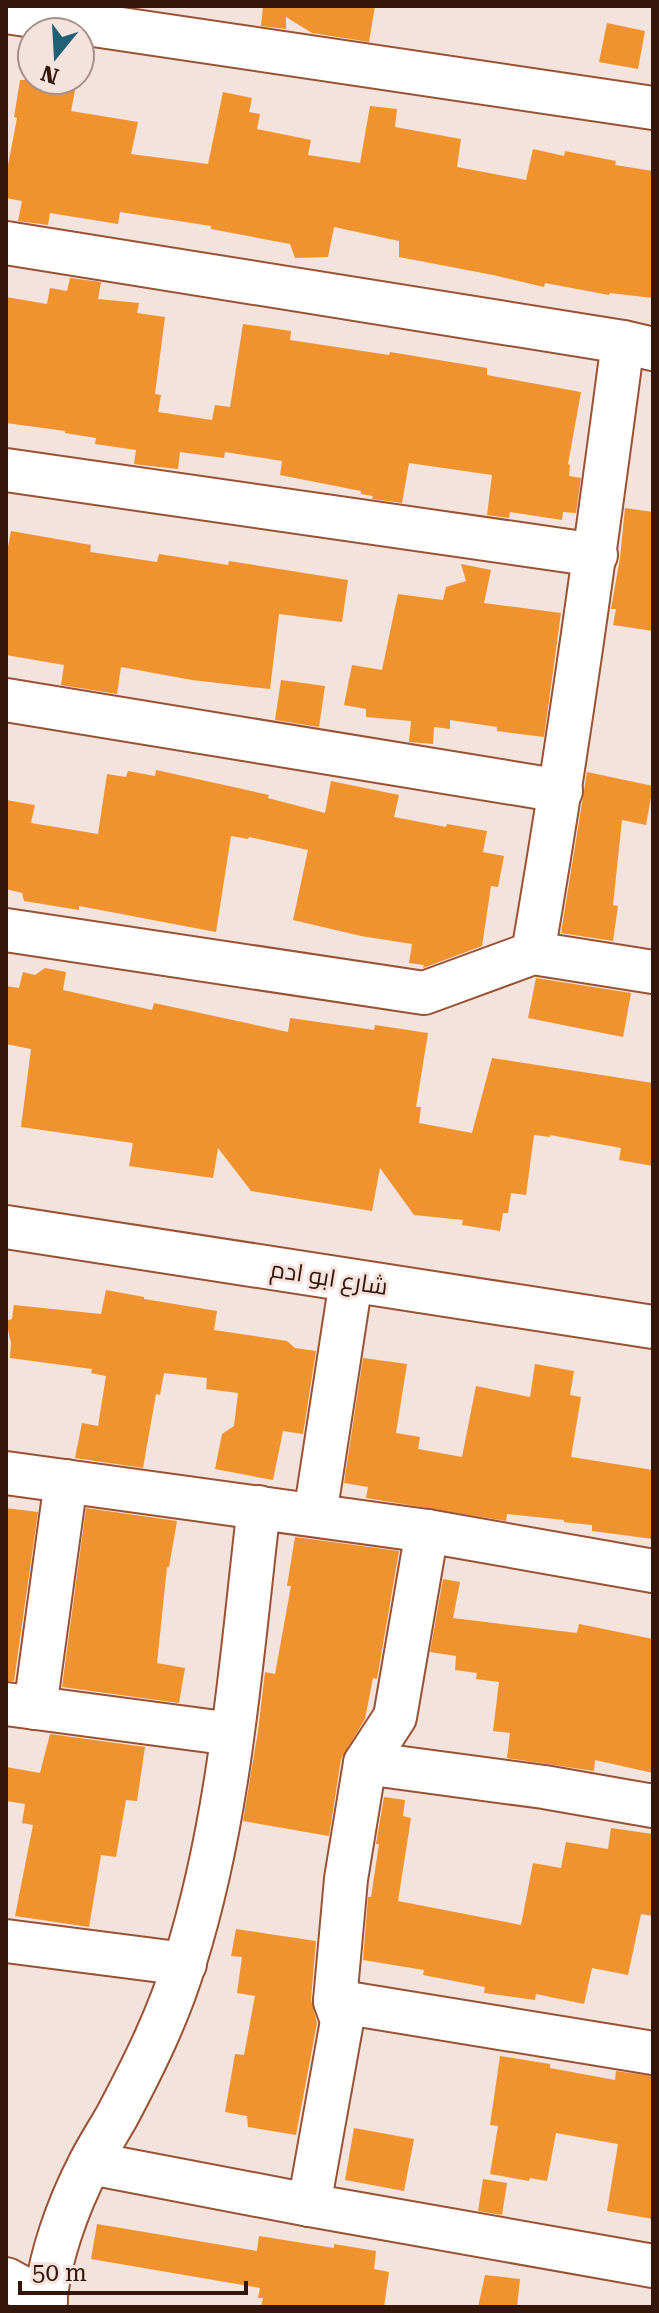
<svg xmlns="http://www.w3.org/2000/svg" width="659" height="2313" font-family="'Roboto Serif',Cairo,serif">
<style>
.building{fill:#f0932f}
.lines{fill:none;stroke-linecap:round;stroke-linejoin:round}
.minor-casing{stroke:#9a5234;stroke-width:46}
.minor{stroke:#fff;stroke-width:42}
.labels{text-anchor:middle;stroke-width:6;stroke-linejoin:round;paint-order:stroke}
.street-label{font-size:24px;fill:#34160a;stroke:#f4e2dc}
</style>
<rect width="100%" height="100%" fill="#f4e2dc"/>
<g class="building">
<path d="M263,6H375L369,42L312,33L286,17V29L261,26Z"/>
<path d="M607,23L645,31L638,69L599,62Z"/>
<path d="M20,80H77L71,111L138,122L131,154L208,164L223,92L252,98L249,112L260,114L257,129L311,140L308,155L360,163L370,106L397,109L395,127L461,139L457,167L526,180L533,149L564,156L565,151L616,161L615,165L653,171V298L610,293L609,295L545,283L544,287L493,275L399,257V241L334,227L328,257L295,258L290,244L211,229V226L120,212L118,224L50,213L48,225L18,221L22,201L6,198V176L17,118L14,117Z"/>
<path d="M70,278L101,282L98,299L139,303L137,313L165,317L155,394L161,395L158,412L212,420L215,405L230,407L243,324L291,331L290,340L389,355L390,352L487,368V375L581,392L568,464L570,465L569,476L581,478L576,513L563,512L562,520L510,512L509,518L487,515L492,475L409,463L402,503L372,499L373,496L361,494V491L280,475L282,461L225,452L224,458L180,452L178,469L141,465L134,464L136,450L95,444L96,438L65,433V431L6,423V297L47,304L50,288L67,291Z"/>
<path d="M625,508L653,512V631L613,625L616,609H611L620,558Z"/>
<path d="M11,531L91,545L90,552L157,562L159,554L228,565L229,561L348,580L342,622L279,614L270,689L192,680L121,667L117,694L61,685L64,665L6,655V558Z"/>
<path d="M461,564L491,570L484,603L561,613L544,737L497,731V727L450,720V729L434,727L433,744L409,742L411,721L366,717V709L344,705L352,665L382,670L398,594L443,600L446,587L466,581Z"/>
<path d="M281,680L325,686L319,727L275,720Z"/>
<path d="M156,770L269,795L268,798L325,813L331,781L399,795L394,817L446,827L447,824L487,831L483,852L504,856L498,887L491,886L482,946L423,968L424,965L409,963L412,944L361,936L293,920L308,850L249,837L248,839L231,836L216,932L79,906V910L24,901L22,893L6,889V800L35,805L31,823L98,834L107,774L126,777L128,771L155,776Z"/>
<path d="M587,772L653,786L646,825L622,820L613,905L618,906L613,941L561,933Z"/>
<path d="M45,968L66,972L63,990L152,1010L154,1003L288,1032L290,1018L374,1030L375,1025L428,1033L416,1107H421L419,1123L472,1133L492,1058L653,1083V1166L619,1160L621,1148L550,1135V1137L534,1135L526,1195L511,1193L508,1213H503L500,1231L462,1225L463,1220L414,1215L380,1168L372,1211L251,1191L218,1148L213,1178L129,1166L133,1143L21,1127L31,1049L6,1044V986L19,988L23,972L35,975Z"/>
<path d="M536,978L631,993L623,1037L528,1018Z"/>
<path d="M106,1290L144,1297V1299L217,1311L214,1330L287,1341L295,1348L316,1351L303,1434L283,1431L273,1480L215,1469L222,1434L234,1426L238,1393L206,1389L207,1378L164,1373L160,1395L156,1394L143,1468L75,1458L82,1423L98,1426L106,1376L91,1373L92,1369L10,1358L11,1343L6,1321L12,1319L14,1305L101,1314Z"/>
<path d="M363,1358L407,1364L396,1433L420,1437L418,1449L462,1457L476,1386L530,1397L535,1364L574,1371L570,1395L581,1397L571,1457L653,1470V1539L592,1531V1525L564,1522V1520L507,1514L506,1521L366,1498L368,1487L344,1483Z"/>
<path d="M6,1508L38,1512L14,1681H6Z"/>
<path d="M86,1508L177,1521L169,1567H167L157,1663L185,1668L179,1703L62,1687Z"/>
<path d="M295,1537L399,1551L377,1679L373,1678L365,1719L341,1759L329,1836L243,1821L258,1731L265,1672L275,1674L291,1586H287Z"/>
<path d="M443,1579L460,1582L453,1618L577,1633L579,1624L653,1639V1773L595,1760L594,1771L507,1758L510,1733L493,1731L499,1682L476,1679L477,1673L455,1670L456,1656L430,1652Z"/>
<path d="M50,1734L145,1747L137,1801L126,1800L116,1857L101,1855L89,1927L15,1916L33,1825L22,1823L25,1804L6,1801V1767L40,1773Z"/>
<path d="M384,1797L405,1800L403,1816L411,1818L398,1901L521,1925L533,1863L561,1868L566,1842L608,1849L611,1828L653,1834V1916L641,1914L628,1975L592,1968L584,2004L536,1994L535,2000L484,1993L485,1987L423,1975L424,1970L363,1960L368,1897H371L379,1844H376Z"/>
<path d="M236,1929L316,1941L311,1999L317,2023L296,2135L248,2127L247,2116L225,2112L235,2054L244,2055L255,1996L237,1993L242,1957L231,1956Z"/>
<path d="M500,2056L550,2064V2068L615,2080L616,2071L653,2076V2219L607,2211L618,2144L556,2133L547,2181L530,2178L529,2181L490,2174L498,2126L490,2125Z"/>
<path d="M354,2128L414,2139L404,2191L345,2180Z"/>
<path d="M483,2179L507,2183L502,2215L478,2211Z"/>
<path d="M97,2224L257,2251L259,2236L334,2248V2244L376,2251L374,2269L389,2272L384,2307H261L263,2298H258L260,2288L91,2259Z"/>
<path d="M485,2275L520,2279L517,2307H478Z"/>
</g>
<g class="lines">
<defs>
<g id="minor">
<path d="M6,12L653,108"/>
<path d="M6,243L623,342L653,349"/>
<path d="M6,470L596,555"/>
<path d="M6,700L561,791"/>
<path d="M6,930L424,993L533,953L653,972"/>
<path d="M533,953C568,750 596,546 623,342"/>
<path d="M6,1227L653,1327"/>
<path d="M6,1473L427,1531L653,1571"/>
<path d="M315,1515L351,1281"/>
<path d="M6,1704L232,1734"/>
<path d="M35,1708L66,1481"/>
<path d="M365,1763L544,1787L653,1806"/>
<path d="M6,1941L185,1964"/>
<path d="M335,2001L653,2053"/>
<path d="M90,2163L309,2205L653,2266"/>
<path d="M309,2205L342,2021L335,2001L346,1879L365,1763L395,1717L427,1531"/>
<path d="M6,2279L46,2301"/>
<path d="M45,2307C48,2260 68,2205 90,2163C98,2147 108,2132 117,2116C143,2067 169,2015 185,1961C231,1815 241,1658 259,1507"/>
</g>
</defs>
<use href="#minor" class="minor-casing"/>
<use href="#minor" class="minor"/>
</g>
<g class="labels">
<g class="street-label">
<text transform="translate(329 1278) rotate(9)" y="8">شارع ابو ادم</text>
</g>
</g>
<rect width="659" height="2313" fill="none" stroke="#34160a" stroke-width="16"/>
<g transform="translate(56 56) rotate(198)"><circle r="38" fill="#f4e2dc" stroke="#a79088" stroke-width="2"/>
<path d="M0-6L14 30L0 20L-14 30Z" fill="#206175"/>
<text y="-12" font-size="22" font-weight="bold" text-anchor="middle" fill="#34160a">N</text>
</g>
<path d="M20 2281v12h226v-12" fill="none" stroke="#34160a" stroke-width="4"/>
<text x="32" y="2281" font-size="24" fill="#34160a" stroke="#f4e2dc" stroke-width="6" paint-order="stroke">50 m</text>
</svg>
